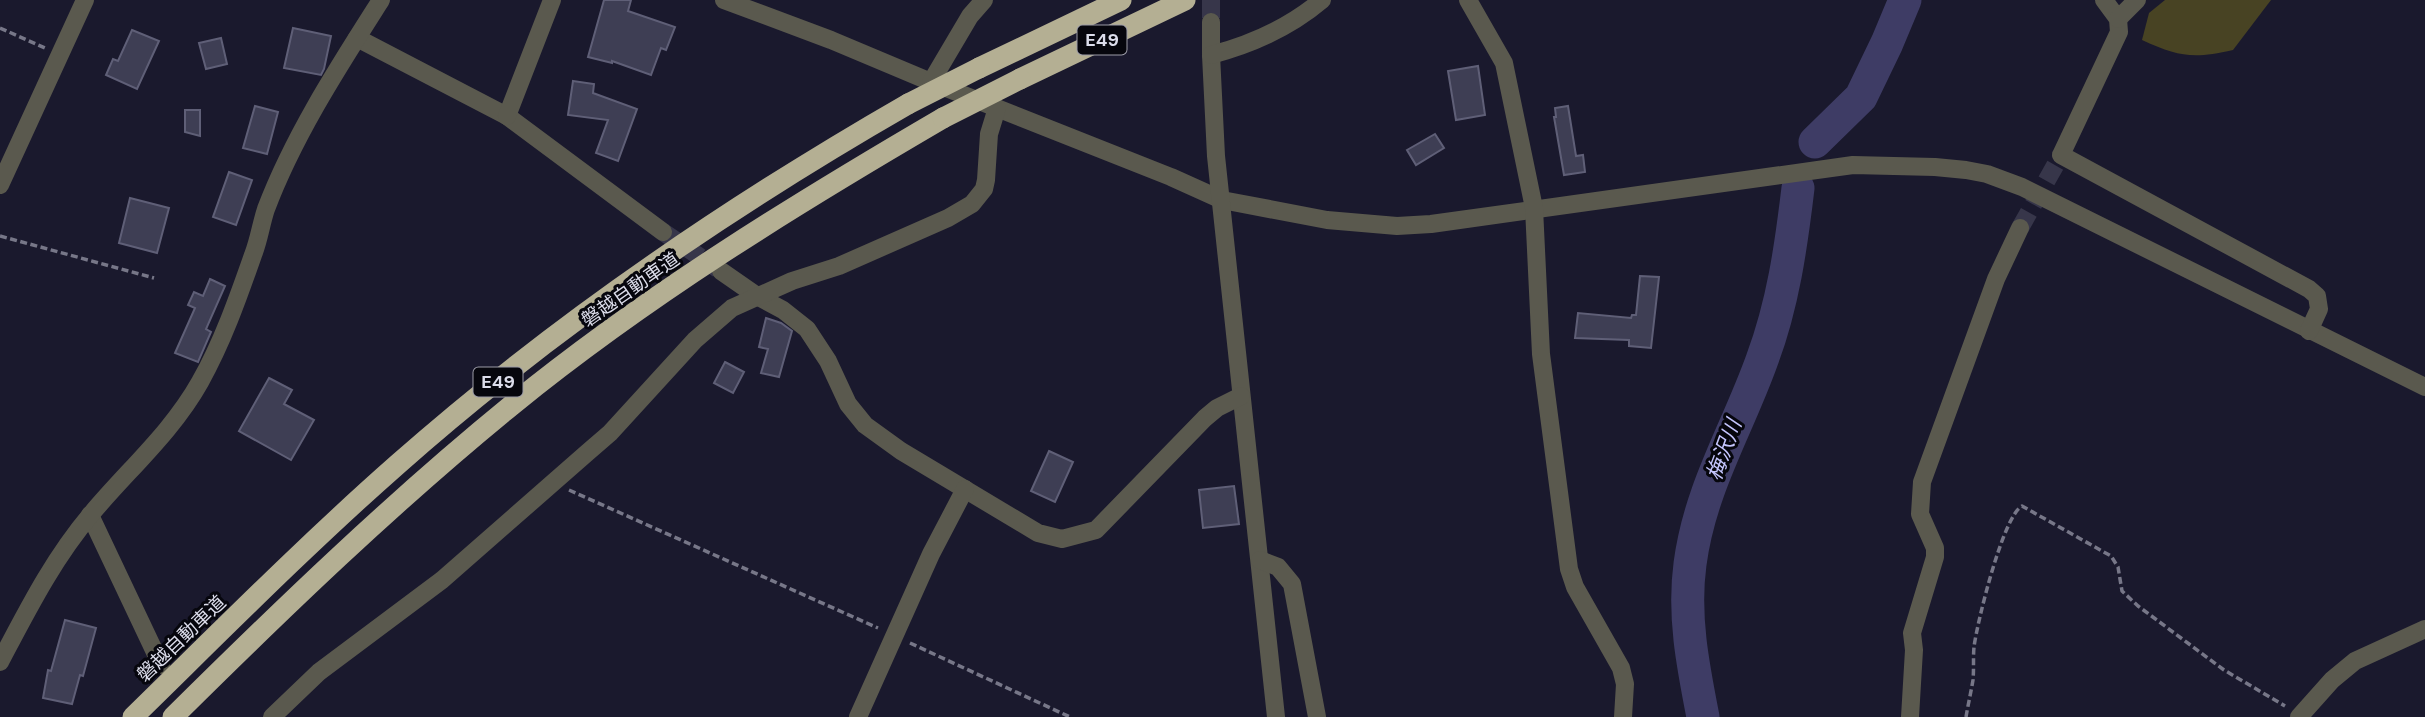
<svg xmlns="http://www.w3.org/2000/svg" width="2425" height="717" font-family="'DM Sans','Noto Sans JP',sans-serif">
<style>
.green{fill:#484323}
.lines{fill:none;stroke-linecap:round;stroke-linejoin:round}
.river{stroke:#3e3c65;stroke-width:33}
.building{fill:#3e3e54;stroke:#5f5f77;stroke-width:2}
.minor-tunnel{stroke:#37364a;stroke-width:18;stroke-dasharray:18 9;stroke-linecap:butt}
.path{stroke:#778;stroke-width:3.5;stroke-dasharray:7 3.5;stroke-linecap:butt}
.minor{stroke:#5a594e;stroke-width:18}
.highway{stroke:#b4af93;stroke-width:21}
.highway-bridge{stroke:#b4af93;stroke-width:21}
.labels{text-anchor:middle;stroke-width:6;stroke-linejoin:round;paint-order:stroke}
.shield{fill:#06060d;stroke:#9c9ca8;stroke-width:2}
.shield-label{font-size:18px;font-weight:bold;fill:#dcddeb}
.street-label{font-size:19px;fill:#dcddeb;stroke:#06060d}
.water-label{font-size:21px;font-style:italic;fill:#c4c5fd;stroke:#06060d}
</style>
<rect width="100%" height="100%" fill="#1a192d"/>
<path class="green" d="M2165,0H2271L2233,50C2193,59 2179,57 2142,40L2149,13Z"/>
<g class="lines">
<g class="river">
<path d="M1815,142L1861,97L1887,43L1905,0"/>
<path d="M1703,717C1693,666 1683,616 1690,564C1700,488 1737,430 1762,360C1783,304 1791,247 1798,188"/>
</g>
</g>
<g class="building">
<path d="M604,0H631L628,11L675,27L666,50L661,48L651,75L612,61V63L588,57Z"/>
<path d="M293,28L331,36L324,69L321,75L284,68Z"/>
<path d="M132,30L159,41L137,89L106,75L113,59L118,61Z"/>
<path d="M221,38L227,64L206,69L199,43Z"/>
<path d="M1478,66L1485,115L1456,120L1448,71Z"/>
<path d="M573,81L594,84L593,93L637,109L618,161L596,153L608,120L568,115Z"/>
<path d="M255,106L278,112L267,154L243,148Z"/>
<path d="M1568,106L1576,156L1583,155L1585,172L1564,175L1554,117H1556L1555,108Z"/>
<path d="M185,110H200V136L185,132Z"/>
<path d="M1435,134L1444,148L1416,165L1407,150Z"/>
<path d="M229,172L252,180L236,225L213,217Z"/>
<path d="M130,198L169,208L157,253L119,243Z"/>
<path d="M1640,276L1659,277L1651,348L1629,346V340L1575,338L1578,313L1631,318L1632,315H1636Z"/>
<path d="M210,279L225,286L206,329L211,332L198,362L175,353L195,308L188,305L194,292L203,296Z"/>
<path d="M766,318L781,323L792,331L779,377L761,373L768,349L759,347Z"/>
<path d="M725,362L744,372L733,393L714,383Z"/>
<path d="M269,378L292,390L284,404L314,420L291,460L239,431Z"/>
<path d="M1049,451L1073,462L1055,502L1031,491Z"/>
<path d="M1234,486L1239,524L1203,528L1199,490Z"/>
<path d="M65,620L96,628L83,676L80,675L72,704L43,698L48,670L51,671Z"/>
</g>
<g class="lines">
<g class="minor-tunnel">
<path d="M1211,0V22"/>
<path d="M2020,228L2061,155"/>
<path d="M663,232L718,269"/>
</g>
<g class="path">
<path d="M0,28L45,48"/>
<path d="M0,236L154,278"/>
<path d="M569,490L878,628"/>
<path d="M910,643L1070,717"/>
<path d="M1966,717C1968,705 1971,692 1973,680C1974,669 1973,658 1974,647C1977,623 2003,516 2022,506L2111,556L2118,567L2122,591L2138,606L2224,670L2285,706"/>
</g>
<g class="minor">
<path d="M724,0L831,40L931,82L1171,177L1222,200L1327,220L1397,226L1431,224L1853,165L1935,167L1966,170L1987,174L2022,187L2425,387"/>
<path d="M1468,0L1504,63L1534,208L1541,354L1569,569L1575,587L1621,668L1625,684L1623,717"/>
<path d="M2104,0L2118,19L2119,32L2061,155L2309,289L2317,296L2319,309L2309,331"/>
<path d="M2118,19L2137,0"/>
<path d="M1211,22V55L1216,156L1276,717"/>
<path d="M357,38L507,116L663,232"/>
<path d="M1211,55C1253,44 1289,28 1322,0"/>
<path d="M931,82L970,16L984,0"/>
<path d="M507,116L552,0"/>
<path d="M0,185L85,0"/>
<path d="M721,271L757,296L783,310L807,329L828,361L848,404L865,425L901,451L1038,533L1062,539L1096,530L1205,418L1217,408L1241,396"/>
<path d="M90,515L161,665"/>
<path d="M1260,560L1278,567L1292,584L1317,717"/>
<path d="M0,662C28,609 53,559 92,513C128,470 172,432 200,382C222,343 238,298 253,255C259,240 261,224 266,209C294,135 339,66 381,0"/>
<path d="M272,717L319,672L442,580L588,452L610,433L695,340L732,308L792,281L839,266L948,218L972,204L984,189L986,180L989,134L997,108"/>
<path d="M858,717L931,554L965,489"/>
<path d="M1910,717L1914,650L1912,633L1935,557V548L1920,514L1922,482L1996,279L2020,228"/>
<path d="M2299,717L2332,680L2355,661L2425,629"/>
</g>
<g class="highway">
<path d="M979,68L1121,0"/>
<path d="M1020,79L1185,0"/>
<path d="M133,717C220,632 306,545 398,464C554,326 727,208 908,104"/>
<path d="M173,717C282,609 393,502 512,405C646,296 794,205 943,118"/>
</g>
<g class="highway-bridge">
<path d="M908,104L979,68"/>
<path d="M943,118L1020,79"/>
</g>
</g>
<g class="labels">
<g class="shield">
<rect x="1077.5" y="25.5" width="49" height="29" rx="5"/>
<rect x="473.5" y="367.5" width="49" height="29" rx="5"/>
</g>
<g class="shield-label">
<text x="1102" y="46">E49</text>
<text x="498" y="388">E49</text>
</g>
<g class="street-label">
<text transform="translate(630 289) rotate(-35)" y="7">磐越自動車道</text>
<text transform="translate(181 638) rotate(-44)" y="7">磐越自動車道</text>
</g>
<g class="water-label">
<text transform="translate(1724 450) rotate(-70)" y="7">梅沢川</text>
</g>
</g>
</svg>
